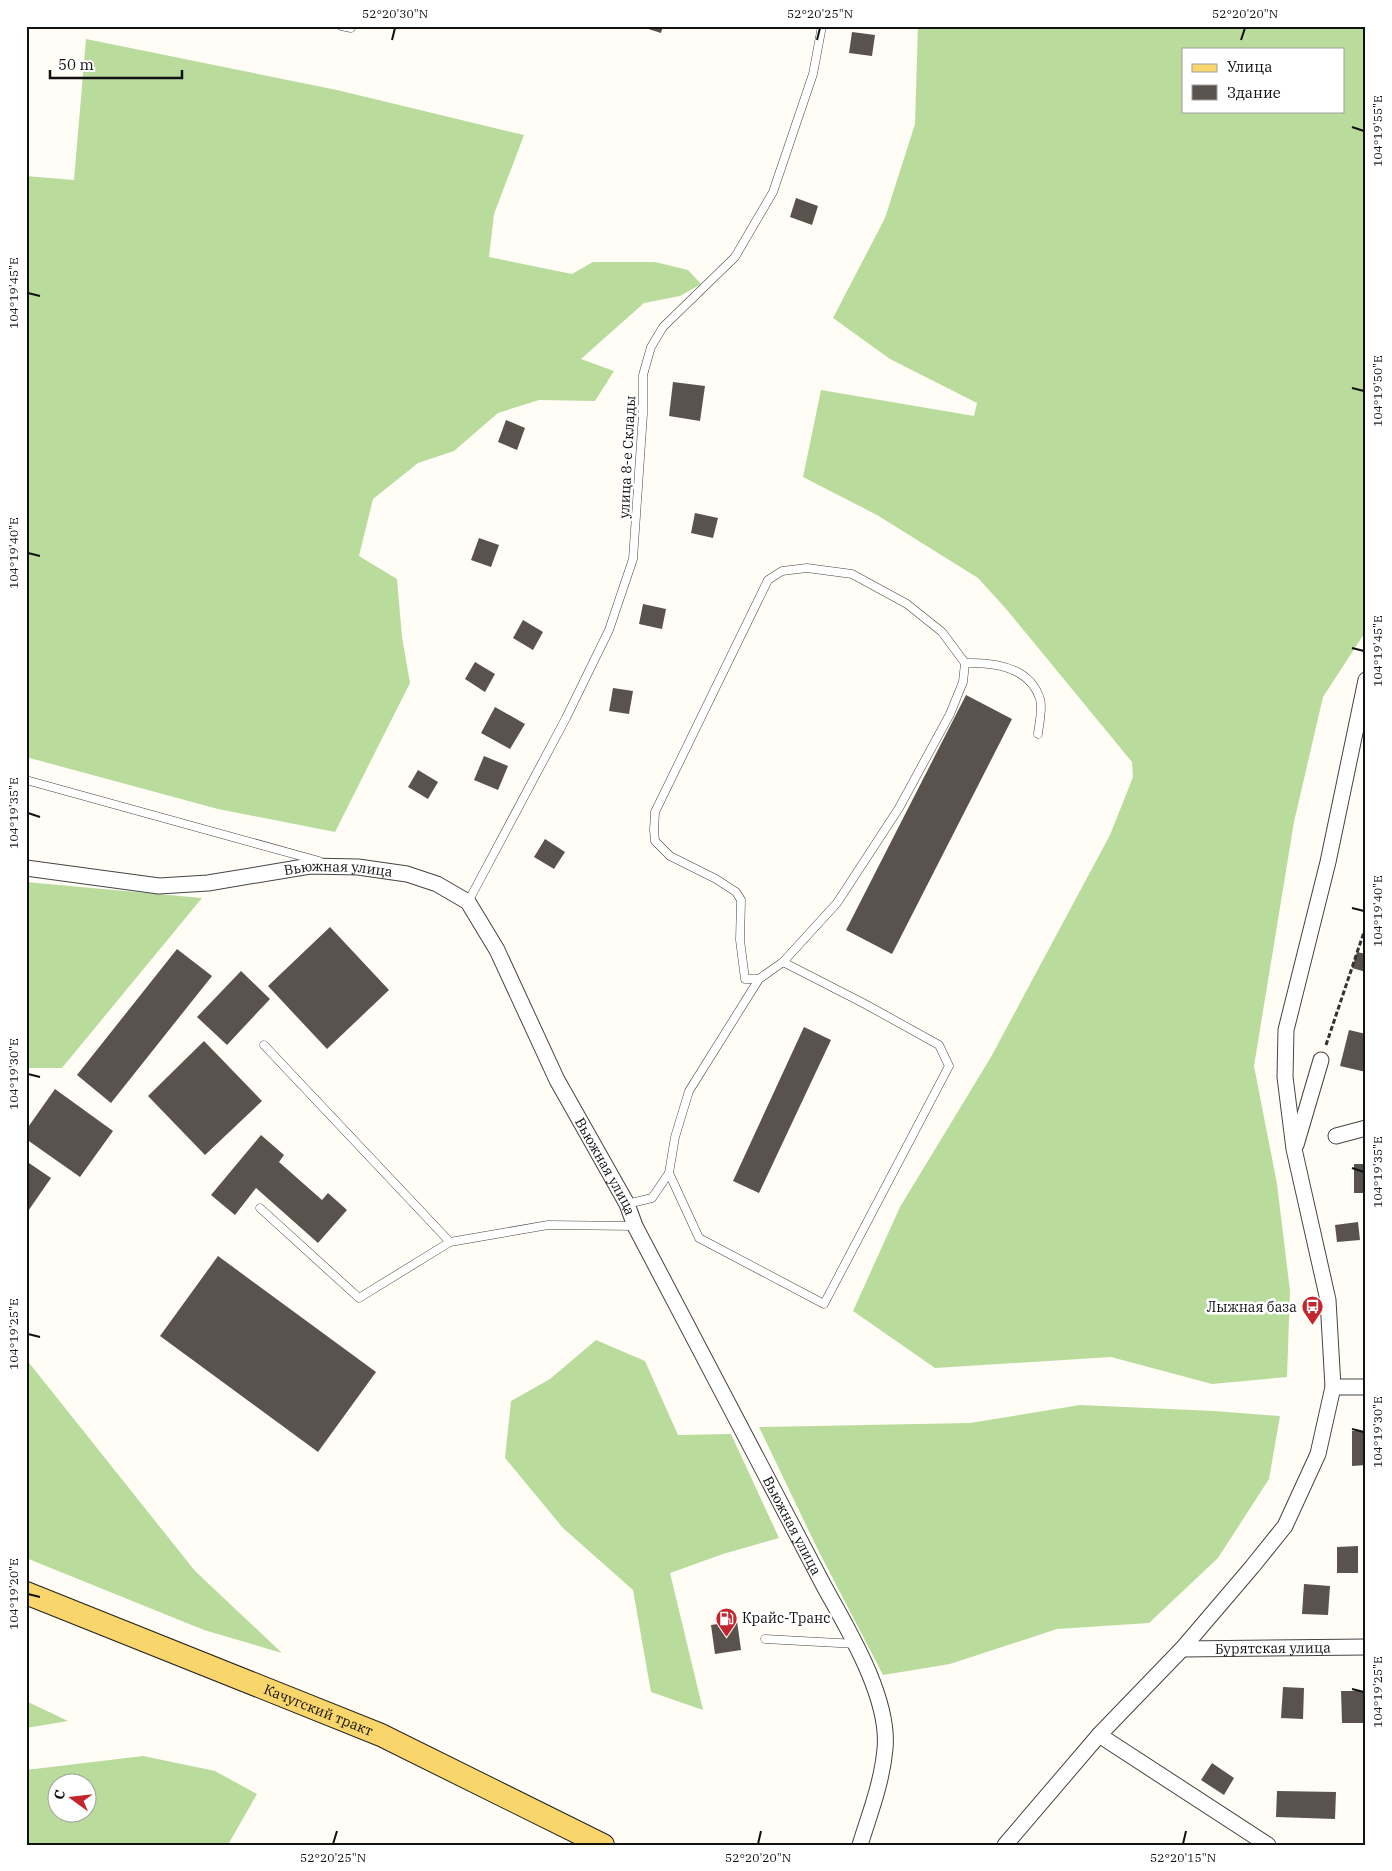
<svg xmlns="http://www.w3.org/2000/svg" width="1392" height="1871" font-family="'IBM Plex Serif',serif">
<style>
.forest{fill:#b9dc9c;fill-rule:evenodd}
.building{fill:#5a524d}
.lines{fill:none;stroke-linecap:round;stroke-linejoin:round}
.lane-casing{stroke:#444;stroke-width:9}
.street-casing{stroke:#444;stroke-width:17}
.primary-casing{stroke:#222;stroke-width:24}
.path{stroke:#333;stroke-width:3;stroke-dasharray:5 2.5;stroke-linecap:butt}
.lane{stroke:#fff;stroke-width:8}
.street{stroke:#fff;stroke-width:15}
.primary{stroke:#f9d66b;stroke-width:22}
.ticks{fill:none;stroke:#111;stroke-width:2}
.labels{text-anchor:middle;stroke-width:5;stroke-linejoin:round;paint-order:stroke}
.street-label{font-size:14px;fill:#111;stroke:#fff}
.poi-label{font-size:14px;fill:#111;stroke:#fff;text-anchor:end}
.neatline{fill:none;stroke:#111;stroke-width:2}
.ticks-label{font-size:12px;text-anchor:middle;fill:#111}
</style>
<rect width="100%" height="100%" fill="#fffdf5"/>
<g class="forest">
<path d="M918,26H1366V631L1323,697L1294,822L1254,1066L1277,1184L1290,1291L1287,1377L1212,1384L1111,1357L935,1368L853,1311L900,1207L991,1057L1110,835L1133,777L1132,762L1007,610L978,578L877,515L803,477L821,390L974,416L977,403L890,359L833,318L885,218L915,124ZM1183,49H1343V111H1183Z"/>
<path d="M86,39L337,90L524,135L494,214L489,257L572,274L593,262H655L688,270L701,284L680,296L644,303L581,359L614,371L595,401L539,400L498,413L454,451L418,463L373,499L359,556L397,579L402,637L410,683L335,832L218,809L26,757V176L74,180Z"/>
<path d="M26,882L202,898L62,1068H30L26,1072Z"/>
<path d="M596,1340L645,1361L678,1435L731,1434L779,1538L723,1554L670,1573L703,1710L651,1692L633,1590L563,1528L505,1458L511,1401L550,1379Z"/>
<path d="M26,1359L195,1571L282,1653L204,1630L26,1558Z"/>
<path d="M1080,1405L1214,1411L1280,1416L1269,1479L1218,1558L1149,1623L1057,1629L950,1664L883,1675L817,1548L759,1427L970,1423Z"/>
<path d="M26,1701L68,1721L26,1728Z"/>
<path d="M143,1756L215,1771L257,1794L229,1843L226,1845H26V1770ZM58,1784H88V1814H58Z"/>
</g>
<g class="building">
<path d="M639,26H663L661,33Z"/>
<path d="M852,32L875,35L872,56L849,53Z"/>
<path d="M796,198L818,206L812,225L790,217Z"/>
<path d="M673,382L705,386L700,421L669,416Z"/>
<path d="M506,420L525,428L517,450L498,442Z"/>
<path d="M695,513L718,518L713,538L691,533Z"/>
<path d="M479,538L499,545L491,567L471,560Z"/>
<path d="M643,604L666,609L662,629L639,624Z"/>
<path d="M523,620L543,632L533,650L513,638Z"/>
<path d="M475,662L495,674L485,692L465,679Z"/>
<path d="M613,688L633,691L629,714L609,711Z"/>
<path d="M966,695L1012,719L892,954L846,930Z"/>
<path d="M495,707L525,724L510,749L481,733Z"/>
<path d="M484,756L508,766L498,790L474,780Z"/>
<path d="M418,770L438,782L428,799L408,787Z"/>
<path d="M545,839L565,852L554,869L534,857Z"/>
<path d="M330,927L389,990L327,1049L268,986Z"/>
<path d="M177,949L212,976L111,1103L77,1075Z"/>
<path d="M1357,952L1366,954V972L1352,968Z"/>
<path d="M241,971L270,999L227,1045L197,1017Z"/>
<path d="M804,1027L831,1040L759,1193L733,1181Z"/>
<path d="M1349,1030L1366,1034V1072L1340,1066Z"/>
<path d="M204,1041L262,1101L205,1155L148,1096Z"/>
<path d="M55,1089L113,1131L80,1177L26,1139V1130Z"/>
<path d="M261,1135L284,1155L279,1162L322,1200L328,1193L347,1210L318,1243L256,1188L235,1215L211,1195Z"/>
<path d="M26,1161L51,1178L26,1214Z"/>
<rect x="1354" y="1164" width="12" height="29"/>
<path d="M1358,1222L1360,1240L1337,1242L1335,1225Z"/>
<path d="M218,1256L376,1372L318,1452L160,1336Z"/>
<path d="M1352,1431H1366V1465L1352,1466Z"/>
<path d="M1358,1546V1573H1337V1547Z"/>
<path d="M1304,1584L1330,1586L1328,1615L1302,1614Z"/>
<path d="M737,1621L741,1650L715,1654L711,1625Z"/>
<path d="M1283,1687L1304,1688L1303,1719L1281,1718Z"/>
<path d="M1341,1691H1366V1723H1342Z"/>
<path d="M1212,1763L1234,1778L1224,1795L1201,1780Z"/>
<path d="M1277,1791L1336,1792L1335,1819L1276,1817Z"/>
</g>
<g class="lines">
<defs>
<g id="lane">
<path d="M341,26L351,28"/>
<path d="M965,663C994,662 1030,667 1040,699C1043,708 1039,724 1038,734"/>
<path d="M26,780L319,861"/>
<path d="M468,902L566,718L609,630L633,559L643,414V375L651,347L663,327L735,257L773,192L813,74L822,26"/>
<path d="M264,1045L450,1242L548,1225L635,1226"/>
<path d="M669,1173L675,1137L689,1091L759,979L783,962L837,903L899,808L950,714L963,682L965,663L942,632L907,604L852,574L807,568L782,571L768,580L655,812L654,830L655,841L670,856L716,879L736,892L741,900L740,940L745,979H759"/>
<path d="M627,1204L652,1198L669,1173L699,1238L824,1304L949,1066L939,1045L865,1004L783,962"/>
<path d="M260,1208L359,1298L450,1242"/>
<path d="M765,1639L857,1644"/>
</g>
<g id="street">
<path id="s1" d="M26,868L159,886L208,883L310,866L358,867L407,874L437,884L468,902L497,950L557,1080L627,1204L635,1226L825,1588C849,1631 890,1699 885,1749C882,1782 870,1813 860,1845"/>
<path d="M1336,1136L1366,1128"/>
<path d="M1296,1145L1321,1060"/>
<path d="M1333,1387H1366"/>
<path id="s2" d="M1182,1649L1366,1647"/>
<path d="M1099,1735L1268,1845"/>
<path d="M1005,1845L1099,1735L1182,1649L1252,1567L1285,1526L1318,1454L1333,1387L1328,1300L1294,1149L1285,1077L1286,1030L1328,862L1366,680"/>
</g>
<g id="primary">
<path id="s3" d="M26,1593L381,1735L603,1845"/>
</g>
</defs>
<use href="#lane" class="lane-casing"/>
<use href="#street" class="street-casing"/>
<use href="#primary" class="primary-casing"/>
<path class="path" d="M1326,1045L1366,926"/>
<use href="#lane" class="lane"/>
<use href="#street" class="street"/>
<use href="#primary" class="primary"/>
</g>
<path class="ticks" d="M392,40L395,28M817,40L820,28M1241,40L1245,28M1352,127L1364,131M28,293L40,296M1352,388L1364,391M28,553L40,556M1352,648L1364,651M28,813L40,817M1352,908L1364,911M28,1074L40,1077M1352,1168L1364,1172M28,1334L40,1337M1352,1429L1364,1432M28,1594L40,1597M1352,1689L1364,1692M333,1844L337,1831M758,1844L761,1831M1183,1844L1186,1831"/>
<defs>
<symbol id="bus-pin" viewBox="-11 -11 22 30"><path d="M0 17L-7.5 6A9.5 9.5 0 1 1 7.5 6Z" fill="#c4262e" stroke="#fff"/><path d="M-5-6H5V4H4V6H2V4H-2V6H-4V4H-5ZM-3.5-4V0h7V-4ZM-3.5 1.2v1.5H-2V1.2ZM2 1.2v1.5H3.5V1.2Z" fill="#fff"/></symbol>
<symbol id="fuel-pin" viewBox="-11 -11 22 30"><path d="M0 17L-7.5 6A9.5 9.5 0 1 1 7.5 6Z" fill="#c4262e" stroke="#fff"/><path d="M-5.5-6h7V0h2V4h1.3V-2.5L3-4.5l.8-.8L6-3V5H2.5V1h-1V6h-7ZM-4.2-4.7v3.2H.2V-4.7Z" fill="#fff"/></symbol>
</defs>
<g fill-rule="evenodd">
<use href="#bus-pin" x="1300" y="1294" width="25" height="34"/>
<use href="#fuel-pin" x="714" y="1606" width="25" height="34"/>
</g>
<g class="labels">
<g class="street-label">
<text transform="translate(627 457) rotate(-87)" y="5">улица 8-е Склады</text>
<text dy="5" stroke="none"><textPath href="#s1" startOffset="315">Вьюжная улица</textPath></text>
<text dy="5" stroke="none"><textPath href="#s1" startOffset="750">Вьюжная улица</textPath></text>
<text dy="5" stroke="none"><textPath href="#s1" startOffset="1155">Вьюжная улица</textPath></text>
<text dy="5" stroke="none"><textPath href="#s2" startOffset="91">Бурятская улица</textPath></text>
<text dy="5" stroke="none"><textPath href="#s3" startOffset="315">Качугский тракт</textPath></text>
</g>
<g class="poi-label">
<text x="1297" y="1312">Лыжная база</text>
<text x="742" y="1623" text-anchor="start">Крайс-Транс</text>
</g>
</g>
<rect width="1392" height="1871" fill="none" stroke="#ffffff" stroke-width="55"/>
<rect x="1182" y="48" width="162" height="65" fill="#ffffff" stroke="#a0a0a0"/>
<rect x="1192" y="64" width="25" height="8" fill="#f9d66b" stroke="#a0a0a0"/>
<text x="1227" y="72" font-size="15" fill="#111111">Улица</text>
<rect x="1192" y="85" width="25" height="15" fill="#5a524d" stroke="#a0a0a0"/>
<text x="1227" y="98" font-size="15" fill="#111111">Здание</text>
<g transform="translate(72 1798) rotate(285)"><circle r="24" fill="#ffffff" stroke="#a0a0a0"/>
<path d="M0-4L9 19L0 12L-9 19Z" fill="#c4262e"/>
<text y="-8" font-size="14" font-weight="bold" text-anchor="middle" fill="#111111">С</text>
</g>
<path d="M50 70v8h132v-8" fill="none" stroke="#111111" stroke-width="2.5"/>
<text x="58" y="70" font-size="15" fill="#111111" stroke="#ffffff" stroke-width="4" paint-order="stroke">50 m</text>
<rect x="28" y="28" width="1336" height="1816" class="neatline"/>
<g class="ticks-label">
<text x="395" y="18">52°20'30"N</text>
<text x="820" y="18">52°20'25"N</text>
<text x="1245" y="18">52°20'20"N</text>
<text transform="translate(1378 131) rotate(-90)" y="4">104°19'55"E</text>
<text transform="translate(14 293) rotate(-90)" y="4">104°19'45"E</text>
<text transform="translate(1378 391) rotate(-90)" y="4">104°19'50"E</text>
<text transform="translate(14 553) rotate(-90)" y="4">104°19'40"E</text>
<text transform="translate(1378 651) rotate(-90)" y="4">104°19'45"E</text>
<text transform="translate(14 813) rotate(-90)" y="4">104°19'35"E</text>
<text transform="translate(1378 911) rotate(-90)" y="4">104°19'40"E</text>
<text transform="translate(14 1074) rotate(-90)" y="4">104°19'30"E</text>
<text transform="translate(1378 1172) rotate(-90)" y="4">104°19'35"E</text>
<text transform="translate(14 1334) rotate(-90)" y="4">104°19'25"E</text>
<text transform="translate(1378 1432) rotate(-90)" y="4">104°19'30"E</text>
<text transform="translate(14 1594) rotate(-90)" y="4">104°19'20"E</text>
<text transform="translate(1378 1692) rotate(-90)" y="4">104°19'25"E</text>
<text x="333" y="1862">52°20'25"N</text>
<text x="758" y="1862">52°20'20"N</text>
<text x="1183" y="1862">52°20'15"N</text>
</g>
</svg>
